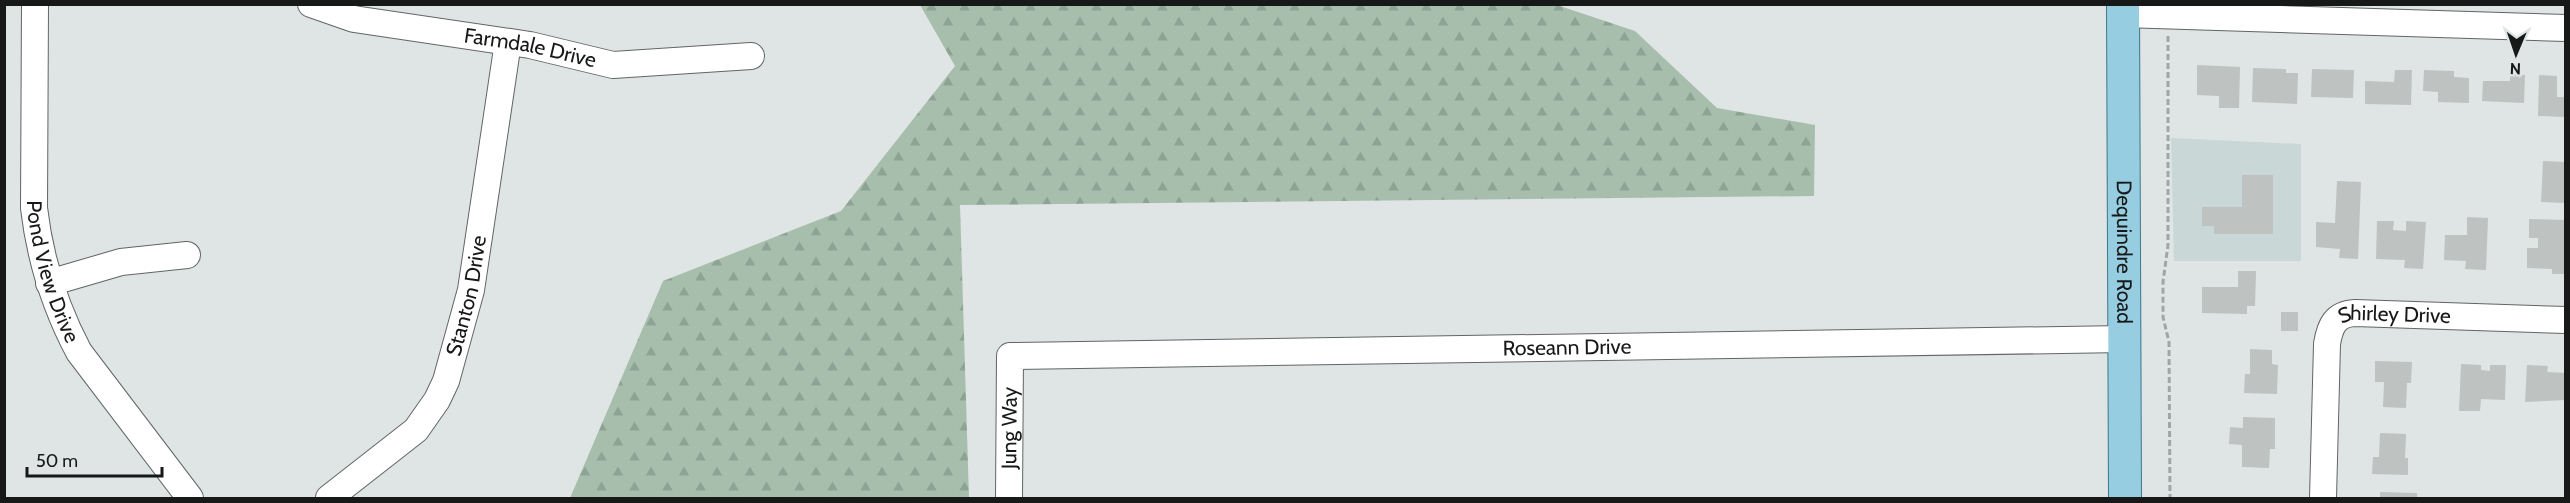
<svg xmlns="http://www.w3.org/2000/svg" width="2570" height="503" font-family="Cabin,sans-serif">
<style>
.built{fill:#cad7d7}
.forest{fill:url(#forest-firs)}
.building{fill:#bec2c1}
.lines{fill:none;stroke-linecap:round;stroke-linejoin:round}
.minor-casing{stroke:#616565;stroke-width:28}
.major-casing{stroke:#3c788c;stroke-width:34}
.path{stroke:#a1a5a5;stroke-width:3;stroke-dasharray:6 3;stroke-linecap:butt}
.minor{stroke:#fff;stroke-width:26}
.major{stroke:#96cde0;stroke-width:32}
.labels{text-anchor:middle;stroke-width:5;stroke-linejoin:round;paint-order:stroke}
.street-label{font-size:21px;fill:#171818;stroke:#dfe4e4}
</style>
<defs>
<pattern id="forest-firs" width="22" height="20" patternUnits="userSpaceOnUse" patternTransform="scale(1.5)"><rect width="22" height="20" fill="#a7bead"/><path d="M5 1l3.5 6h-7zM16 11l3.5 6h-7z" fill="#8fa394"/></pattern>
</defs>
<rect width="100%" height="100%" fill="#dfe4e4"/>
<path class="built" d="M2171,138L2301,144V261H2174Z"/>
<path class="forest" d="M920,5H1557L1635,31L1717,108L1815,125L1814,196L960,205L969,498H570L663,281L841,211L955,66Z"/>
<g class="building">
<path d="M2197,65L2240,67L2239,108H2219V96L2197,95Z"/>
<path d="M2253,68L2286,69V73H2298L2297,104L2252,102Z"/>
<path d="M2312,69L2354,70L2353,98L2311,97Z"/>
<path d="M2395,70H2412L2411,105L2365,104V81L2394,82Z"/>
<path d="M2424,70L2454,71V77L2469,78V103L2438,102V92L2423,91Z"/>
<path d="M2510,75H2525L2524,103L2482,101L2483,81H2510Z"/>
<path d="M2539,75L2557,76V97H2566V117L2538,116Z"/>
<path d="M2543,161L2566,162V203L2541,202Z"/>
<path d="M2242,175H2273V234H2214V226H2202V207H2242Z"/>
<path d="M2337,181L2361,182L2358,259L2339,258L2340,249L2316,247V222L2335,223Z"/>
<path d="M2467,217L2488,218L2486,270L2465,269L2466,261L2444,260L2445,235H2467Z"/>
<path d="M2529,219L2566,220V274H2552V269L2527,268V248H2538V238H2529Z"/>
<path d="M2377,221H2394L2393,230L2406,231V221L2426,222L2423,269L2404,268L2405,260L2376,259Z"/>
<path d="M2238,271H2256L2255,306H2247V314L2202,313V287H2238Z"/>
<rect x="2281" y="312" width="17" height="19"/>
<path d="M2250,349L2272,350V364L2278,365L2277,394L2244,393L2245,374H2250Z"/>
<path d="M2375,361L2412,362L2411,383H2407L2406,408L2383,407L2384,382H2375Z"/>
<path d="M2461,364L2481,365V370L2490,371V365H2506L2505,400L2481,399L2480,411H2459Z"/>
<path d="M2527,365L2548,366L2547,372L2566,373V400L2525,402Z"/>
<path d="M2243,417L2275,418V449H2270L2269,468L2242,467V445L2229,444L2230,427L2243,428Z"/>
<path d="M2380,433L2406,434L2405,458H2408V475L2372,474L2373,457H2379Z"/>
<path d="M2380,492L2417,493V498H2380Z"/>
</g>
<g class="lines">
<defs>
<g id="minor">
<path id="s1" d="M35,4L34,208C40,259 55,307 79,352L190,498"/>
<path id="s2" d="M311,4L354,19L530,45L613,65L751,56"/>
<path d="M2123,14L2566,28"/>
<path d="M49,283L121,262L187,255"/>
<path id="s3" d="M329,498L416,430L437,400L446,381L471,290L508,42"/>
<path id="s4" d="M1009,498L1010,356L2124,339"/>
<path id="s5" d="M2323,498L2327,344C2330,326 2335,314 2355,313L2566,320"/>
</g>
<g id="major">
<path id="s6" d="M2123,4L2125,498"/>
</g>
</defs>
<use href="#minor" class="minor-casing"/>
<use href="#major" class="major-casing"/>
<path class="path" d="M2168,36V245L2163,282V317L2169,342L2170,498"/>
<use href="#minor" class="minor"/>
<use href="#major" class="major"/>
</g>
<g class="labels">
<g class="street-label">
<text dy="7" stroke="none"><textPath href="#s2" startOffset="224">Farmdale Drive</textPath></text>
<text dy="7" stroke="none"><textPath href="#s6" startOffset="248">Dequindre Road</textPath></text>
<text dy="7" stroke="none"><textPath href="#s1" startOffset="270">Pond View Drive</textPath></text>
<text dy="7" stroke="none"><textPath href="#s3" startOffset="256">Stanton Drive</textPath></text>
<text dy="7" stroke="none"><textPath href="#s5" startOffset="240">Shirley Drive</textPath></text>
<text dy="7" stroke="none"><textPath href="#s4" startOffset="699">Roseann Drive</textPath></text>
<text dy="7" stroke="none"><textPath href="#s4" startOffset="70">Jung Way</textPath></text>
</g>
</g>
<rect width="2570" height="503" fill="none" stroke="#171818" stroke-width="12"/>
<g transform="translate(2516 54) rotate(182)" stroke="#dfe4e4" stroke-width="4.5" paint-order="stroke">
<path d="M0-4.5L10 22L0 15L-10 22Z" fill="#171818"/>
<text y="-9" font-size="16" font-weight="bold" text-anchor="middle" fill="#171818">N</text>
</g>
<path d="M27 467v9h135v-9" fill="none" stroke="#171818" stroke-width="3"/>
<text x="36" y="467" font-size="18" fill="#171818" stroke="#dfe4e4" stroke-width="4.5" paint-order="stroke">50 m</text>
</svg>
